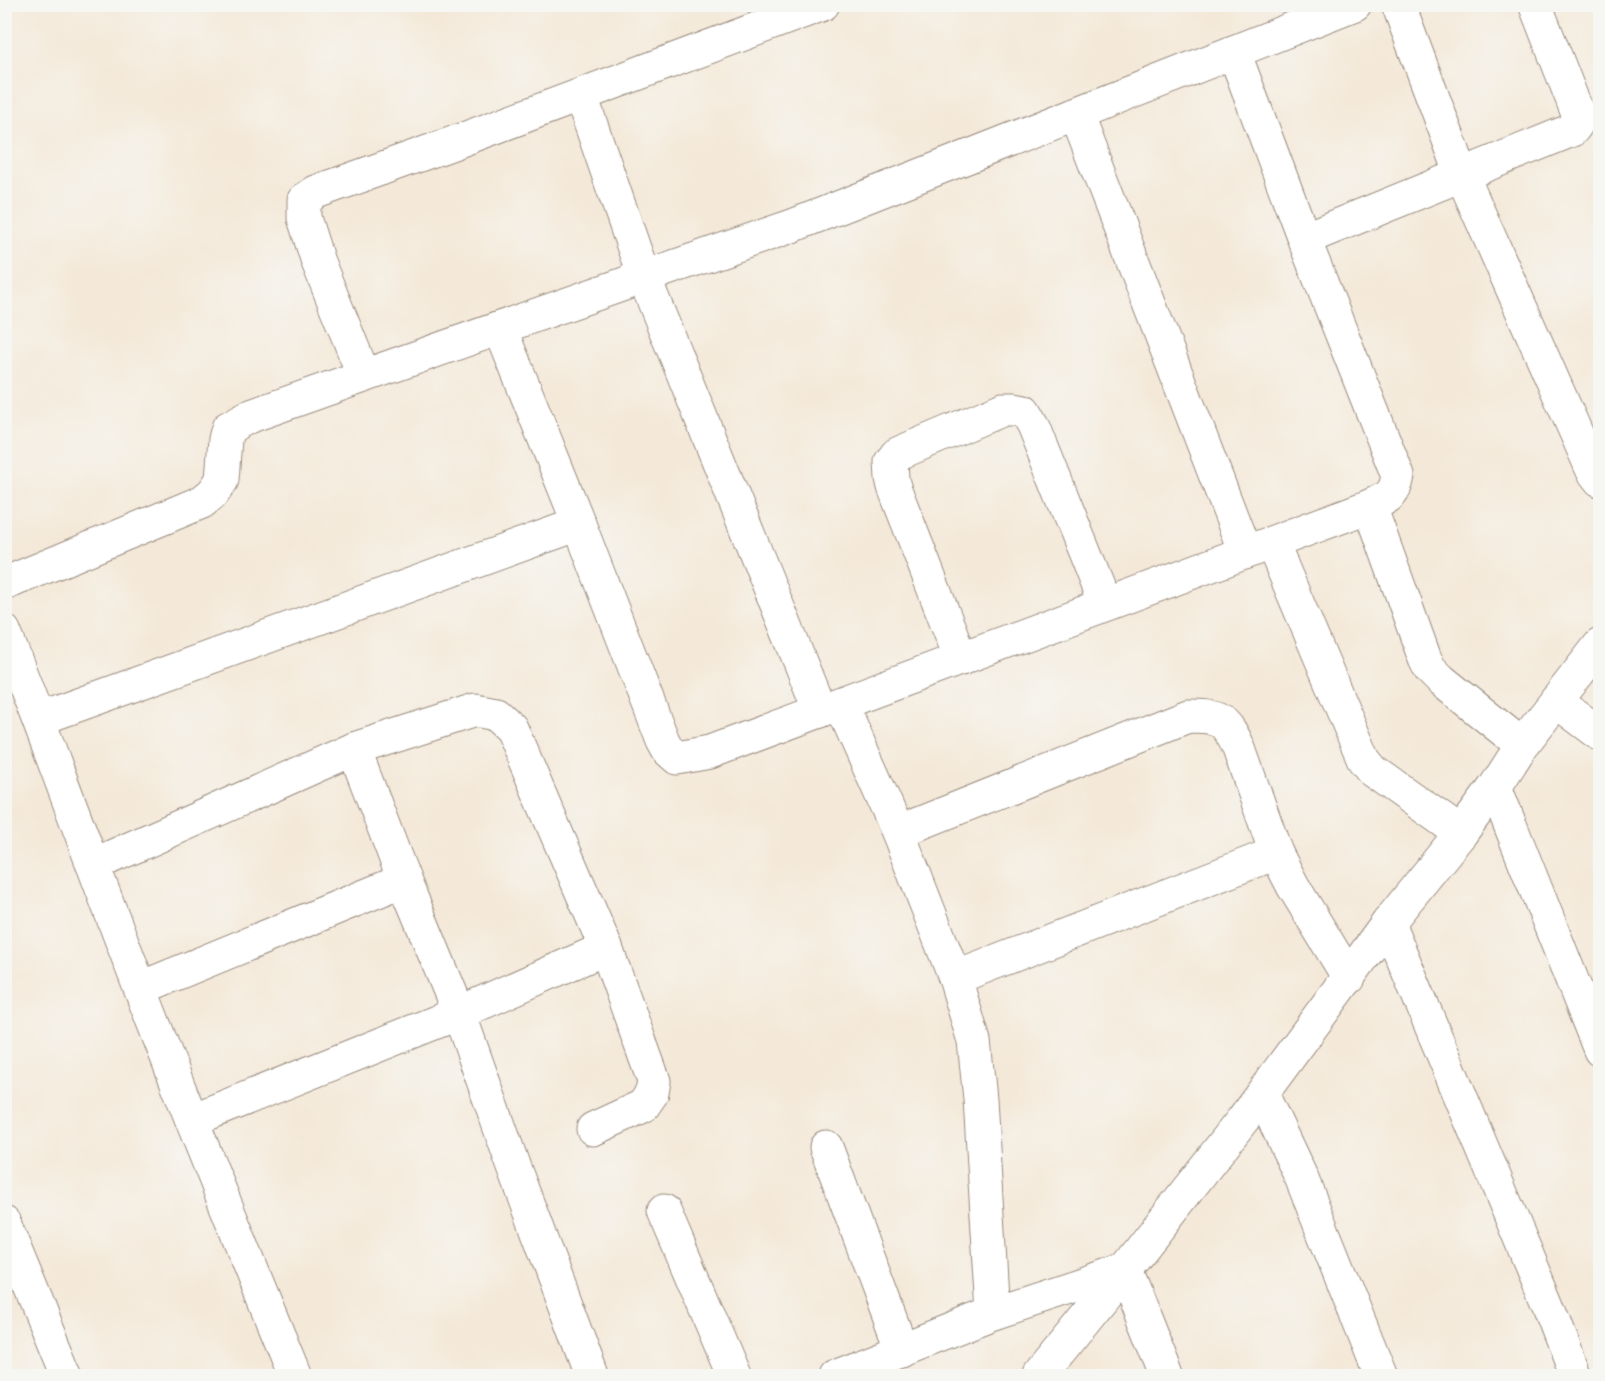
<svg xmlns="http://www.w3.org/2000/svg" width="1605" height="1381" font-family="Itim,sans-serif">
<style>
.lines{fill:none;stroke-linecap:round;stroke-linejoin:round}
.minor-casing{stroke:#988a7c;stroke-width:35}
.minor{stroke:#fff;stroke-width:33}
</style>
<rect width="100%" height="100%" fill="#f6f6f2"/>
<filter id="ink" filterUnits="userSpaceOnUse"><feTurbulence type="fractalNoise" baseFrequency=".0167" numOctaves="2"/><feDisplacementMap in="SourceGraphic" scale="12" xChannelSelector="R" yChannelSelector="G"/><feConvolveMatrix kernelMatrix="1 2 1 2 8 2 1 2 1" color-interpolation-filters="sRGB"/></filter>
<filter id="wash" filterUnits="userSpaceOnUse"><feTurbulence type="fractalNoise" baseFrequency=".008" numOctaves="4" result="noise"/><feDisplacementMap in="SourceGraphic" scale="24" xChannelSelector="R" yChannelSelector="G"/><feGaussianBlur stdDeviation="1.35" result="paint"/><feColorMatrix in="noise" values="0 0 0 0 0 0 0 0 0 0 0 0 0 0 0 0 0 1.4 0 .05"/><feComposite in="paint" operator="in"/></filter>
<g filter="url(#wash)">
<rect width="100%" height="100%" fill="#f4e9d9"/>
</g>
<g filter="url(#ink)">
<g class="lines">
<defs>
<g id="minor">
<path d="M1398,4L1462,175L1593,471L1600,480"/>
<path d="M1076,114L1245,552"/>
<path d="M1304,239L1572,130C1580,122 1579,118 1576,109L1535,4"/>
<path d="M500,328L579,524L663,741L668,750L677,758L710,752L1370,506C1388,497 1394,497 1398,476L1304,239L1234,52"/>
<path d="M364,376L318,262L304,218V200L316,192L453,143L823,4"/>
<path d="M1370,506L1425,659L1430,669L1441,680L1522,745"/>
<path d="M1272,543L1364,760L1373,771L1461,833"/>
<path d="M4,584L202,502L213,493L222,480L225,439L228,428L248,417L644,277L581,96"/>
<path d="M4,631C35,708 63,787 93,865C157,1036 226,1207 295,1376"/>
<path d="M961,659L894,487L892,478L891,462L897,454L1003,409H1014L1025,411L1033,425L1105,604"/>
<path d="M1556,701L1600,734"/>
<path d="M841,704L898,832L955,978L974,1041L980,1099L993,1313"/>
<path d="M820,711L644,277L792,226L1355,4"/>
<path d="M39,719L579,524"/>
<path d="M354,749L404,880L459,1013L513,1165L592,1376"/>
<path d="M1495,787L1600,1050"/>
<path d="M898,832L1188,716C1218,716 1225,718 1238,746L1276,853L1293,886L1349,978"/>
<path d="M93,865L354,749L475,710L496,714L511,728L606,948L654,1081L652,1093L643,1106L593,1129"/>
<path d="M1388,923L1548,1305L1575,1376"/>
<path d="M955,978L1276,853"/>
<path d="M141,988L404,880"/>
<path d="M1262,1094L1301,1177L1381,1376"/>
<path d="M192,1120L459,1013L606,948"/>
<path d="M826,1147L902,1350"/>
<path d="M664,1211L734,1376"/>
<path d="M4,1223L67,1376"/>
<path d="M835,1376L993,1313L1125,1270L1167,1376"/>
<path d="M1039,1376L1125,1270L1244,1118L1388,923L1461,833L1495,787L1522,745L1600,645"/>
</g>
</defs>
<use href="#minor" class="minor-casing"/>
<use href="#minor" class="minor"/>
</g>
</g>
<rect width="1605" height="1381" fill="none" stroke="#f6f6f2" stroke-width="24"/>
</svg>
